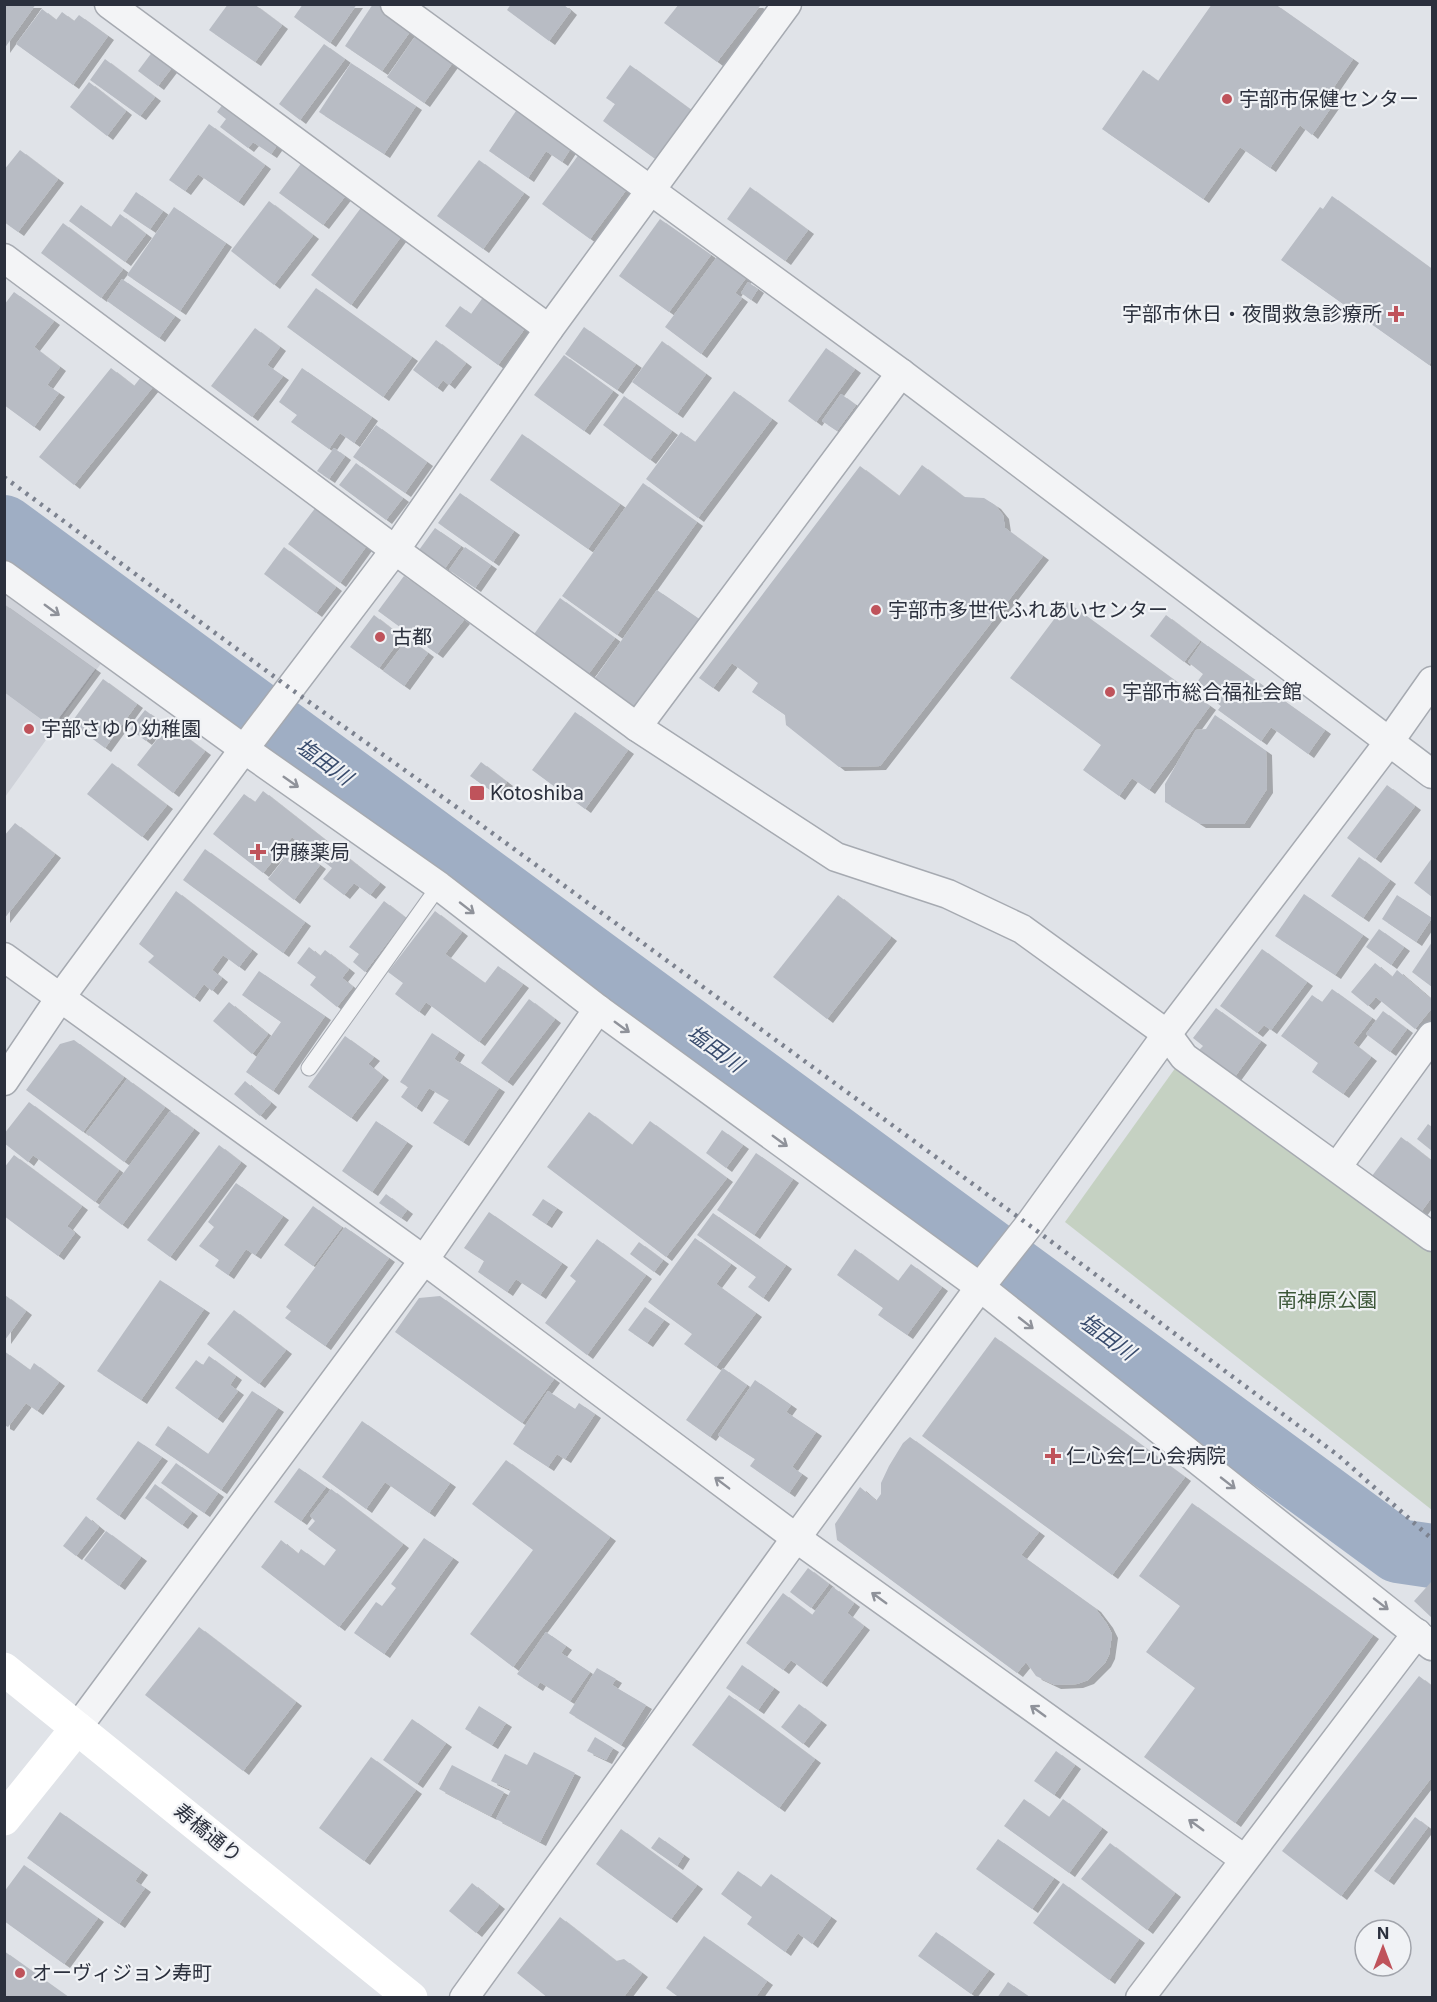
<svg xmlns="http://www.w3.org/2000/svg" width="1437" height="2002" font-family="Inter,'Noto Sans JP',sans-serif">
<style>
.built{fill:#cfd2d9}
.green{fill:#c5d1c2}
.lines{fill:none;stroke-linecap:round;stroke-linejoin:round}
.river{stroke:#9faec4;stroke-width:64}
.building{fill:#b8bcc4;filter:url(#shadow)}
.lane-casing{stroke:#a6aab1;stroke-width:17}
.street-casing{stroke:#a6aab1;stroke-width:31}
.lane{stroke:#f3f4f6;stroke-width:15}
.street{stroke:#f3f4f6;stroke-width:28}
.secondary{stroke:#fff;stroke-width:33}
.rail{stroke:#7c828f;stroke-width:4.5;stroke-dasharray:3 6;stroke-linecap:butt}
.oneway{stroke:#8f929a}
.poi-dot{fill:#bf535b;stroke:#f0f2f5;stroke-width:2}
.labels{text-anchor:middle;stroke-width:4.5;stroke-linejoin:round;paint-order:stroke}
.poi-label{font-size:20px;fill:#2b303d;stroke:#f0f2f5;text-anchor:start}
.park-label{font-size:20px;fill:#3d5839;stroke:#f0f2f5}
.street-label{font-size:20px;fill:#2b303d;stroke:#f0f2f5}
.water-label{font-size:21px;font-style:italic;fill:#394c6d;stroke:#f0f2f5}
</style>
<defs>
<filter id="shadow"><feDropShadow dx="6" dy="4" stdDeviation="0" flood-color="#0004"/></filter>
</defs>
<rect width="100%" height="100%" fill="#e0e3e8"/>
<path class="built" d="M5,591L102,662L5,797Z"/>
<path class="green" d="M1176,1067L1432,1252V1510L1065,1222Z"/>
<g class="lines">
<path class="river" d="M4,527L1398,1551L1432,1556"/>
</g>
<g class="building">
<path d="M4,4H36L4,49Z"/>
<path d="M228,4H254L282,25L255,62L209,30Z"/>
<path d="M303,4H357L330,43L294,17Z"/>
<path d="M373,4H377L412,29L382,71L345,46Z"/>
<path d="M511,4H563L571,11L549,41L507,10Z"/>
<path d="M679,4H757L760,6L717,62L664,23Z"/>
<path d="M1212,4H1275L1353,59L1327,97L1335,102L1312,135L1300,125L1270,168L1240,147L1203,199L1102,129L1143,70L1158,81Z"/>
<path d="M42,9L56,20L62,12L74,21L79,15L108,36L73,85L16,44Z"/>
<path d="M416,35L454,61L424,103L387,77Z"/>
<path d="M324,44L345,59L300,120L279,104Z"/>
<path d="M156,47L177,61L158,86L138,71Z"/>
<path d="M105,59L155,97L140,116L90,80Z"/>
<path d="M351,63L416,106L384,154L319,112Z"/>
<path d="M630,65L694,112L658,161L603,121L615,104L606,98Z"/>
<path d="M89,82L126,111L107,136L70,107Z"/>
<path d="M226,100L281,140L271,154L253,142L248,148L220,127L226,119L217,112Z"/>
<path d="M518,108L573,145L562,162L546,151L528,178L489,151Z"/>
<path d="M209,124L265,165L238,202L198,174L185,191L169,180Z"/>
<path d="M20,150L58,179L18,232L4,222V170Z"/>
<path d="M580,153L627,189L590,239L542,204Z"/>
<path d="M306,157L350,190L323,225L279,193Z"/>
<path d="M479,160L524,193L483,249L437,216Z"/>
<path d="M750,187L808,230L785,261L727,219Z"/>
<path d="M136,192L163,211L150,229L123,211Z"/>
<path d="M1332,196L1432,269V360L1429,365L1281,260L1320,207L1323,209Z"/>
<path d="M269,201L313,235L274,285L231,251Z"/>
<path d="M366,201L406,230L351,305L311,275Z"/>
<path d="M81,205L111,227L120,214L146,234L125,262L69,221Z"/>
<path d="M174,207L226,243L180,311L127,275Z"/>
<path d="M660,219L711,255L669,312L619,276Z"/>
<path d="M63,223L123,269L101,298L41,253Z"/>
<path d="M717,257L746,278L735,293L742,298L701,354L665,327Z"/>
<path d="M122,279L175,316L159,338L107,301Z"/>
<path d="M748,282L758,289L751,300L741,293Z"/>
<path d="M316,288L412,357L383,397L287,327Z"/>
<path d="M14,292L54,321L34,347L60,367L47,385L59,393L34,427L4,405V305Z"/>
<path d="M484,296L526,327L498,365L445,326L460,306L471,314Z"/>
<path d="M584,327L636,364L617,390L565,354Z"/>
<path d="M255,328L280,347L267,365L283,376L252,417L211,386Z"/>
<path d="M436,340L466,363L449,385L443,380L437,388L413,370Z"/>
<path d="M662,341L706,374L677,414L632,382Z"/>
<path d="M826,348L855,369L816,422L788,401Z"/>
<path d="M564,355L613,391L584,431L534,395Z"/>
<path d="M111,368L134,386L141,377L153,387L74,485L39,457Z"/>
<path d="M302,368L372,417L354,443L340,433L329,449L291,422L297,415L279,402Z"/>
<path d="M734,391L772,419L698,518L646,479L681,432L695,442Z"/>
<path d="M841,394L856,405L837,431L822,421Z"/>
<path d="M624,396L672,431L650,460L603,425Z"/>
<path d="M376,425L427,462L405,493L353,457Z"/>
<path d="M522,434L620,504L588,549L490,480Z"/>
<path d="M334,448L345,456L329,479L317,471Z"/>
<path d="M356,463L403,498L386,520L339,485Z"/>
<path d="M922,465L964,497L984,498L995,505L1003,515L1005,528L1043,556L880,766L839,767L786,725L785,715L752,692L758,683L732,663L713,688L699,678L860,466L899,496Z"/>
<path d="M643,483L697,522L617,635L562,596Z"/>
<path d="M460,493L514,531L493,562L438,523Z"/>
<path d="M316,507L368,544L340,583L288,544Z"/>
<path d="M435,528L461,546L445,568L419,550Z"/>
<path d="M284,547L336,587L316,613L264,574Z"/>
<path d="M465,547L491,565L475,588L449,570Z"/>
<path d="M404,576L464,620L437,654L378,611Z"/>
<path d="M657,590L702,621L639,713L593,681Z"/>
<path d="M560,598L615,638L587,676L532,637Z"/>
<path d="M1067,602L1210,706L1149,790L1132,778L1119,796L1083,770L1101,745L1010,678Z"/>
<path d="M4,604L95,669L52,727L4,692Z"/>
<path d="M374,615L402,637L379,668L350,647Z"/>
<path d="M1166,615L1200,641L1184,662L1150,636Z"/>
<path d="M408,638L428,653L404,686L383,671Z"/>
<path d="M1202,642L1325,730L1308,754L1271,727L1261,741L1218,710L1221,706L1194,686L1203,674L1188,662Z"/>
<path d="M103,679L137,704L105,748L71,723Z"/>
<path d="M145,710L161,722L146,741L130,729Z"/>
<path d="M575,712L628,750L585,809L532,770Z"/>
<path d="M1215,715L1266,751L1267,789L1244,824H1200L1165,802V784L1196,730L1206,729Z"/>
<path d="M169,724L205,751L173,793L137,765Z"/>
<path d="M481,762L507,782L497,795L470,776Z"/>
<path d="M112,763L167,805L142,837L87,794Z"/>
<path d="M1387,785L1415,806L1375,859L1347,838Z"/>
<path d="M263,791L380,883L370,895L354,883L344,895L323,879L332,868L292,837L263,873L213,834L244,794L255,802Z"/>
<path d="M15,823L55,854L4,919V836Z"/>
<path d="M294,846L320,865L294,900L268,879Z"/>
<path d="M205,849L305,922L283,953L183,880Z"/>
<path d="M1359,857L1390,880L1363,918L1331,896Z"/>
<path d="M1432,858V897L1414,883Z"/>
<path d="M176,891L252,950L239,967L223,955L212,970L222,978L212,991L204,984L194,998L148,962L154,956L139,944Z"/>
<path d="M1304,894L1363,935L1335,975L1275,936Z"/>
<path d="M838,895L891,937L827,1019L773,977Z"/>
<path d="M1397,895L1432,918L1416,942L1382,919Z"/>
<path d="M384,901L406,918L365,972L353,962L359,954L349,947Z"/>
<path d="M435,911L462,932L445,954L485,983L498,966L523,984L479,1042L426,1002L419,1012L395,994L403,983L388,972Z"/>
<path d="M1379,929L1404,947L1391,965L1366,947Z"/>
<path d="M1432,942V987L1412,972Z"/>
<path d="M309,947L320,956L325,950L349,969L342,978L353,987L337,1007L310,985L316,977L297,963Z"/>
<path d="M1262,949L1307,982L1271,1030L1264,1025L1257,1033L1220,1006Z"/>
<path d="M1375,963L1392,977L1397,970L1432,1000V1008L1415,1029L1376,997L1368,1006L1351,992Z"/>
<path d="M259,971L325,1016L273,1091L246,1072L281,1022L242,995Z"/>
<path d="M1332,989L1372,1018L1353,1043L1371,1057L1343,1094L1312,1072L1318,1063L1281,1036L1312,995L1322,1002Z"/>
<path d="M529,999L555,1019L507,1082L481,1063Z"/>
<path d="M229,1002L268,1034L252,1054L213,1021Z"/>
<path d="M1216,1008L1261,1041L1234,1078L1198,1051L1203,1046L1193,1038Z"/>
<path d="M1383,1011L1407,1029L1390,1052L1366,1034Z"/>
<path d="M432,1033L459,1051L454,1059L499,1088L463,1142L433,1123L449,1100L429,1088L416,1108L401,1097L408,1087L400,1082Z"/>
<path d="M345,1036L374,1057L368,1064L383,1076L351,1118L308,1087Z"/>
<path d="M74,1040L124,1077L83,1132L26,1090L60,1044Z"/>
<path d="M127,1079L165,1107L124,1162L86,1133Z"/>
<path d="M245,1081L271,1103L260,1116L234,1094Z"/>
<path d="M29,1102L119,1170L95,1202L33,1155L28,1162L4,1143V1134Z"/>
<path d="M170,1111L194,1129L122,1225L98,1207Z"/>
<path d="M589,1112L632,1145L650,1121L727,1178L666,1257L547,1167Z"/>
<path d="M376,1121L407,1142L372,1192L342,1171Z"/>
<path d="M1428,1124L1432,1127V1151L1417,1139Z"/>
<path d="M722,1130L743,1145L726,1168L706,1153Z"/>
<path d="M1401,1137L1432,1161V1197L1418,1216L1369,1180Z"/>
<path d="M219,1145L241,1162L170,1257L147,1240Z"/>
<path d="M756,1153L793,1179L754,1235L717,1210Z"/>
<path d="M14,1155L82,1206L67,1226L75,1233L58,1256L4,1216V1168Z"/>
<path d="M236,1183L283,1216L255,1255L246,1249L228,1275L215,1266L219,1260L199,1246L214,1227L208,1222Z"/>
<path d="M386,1194L407,1210L401,1218L379,1203Z"/>
<path d="M543,1199L557,1208L546,1224L532,1215Z"/>
<path d="M313,1206L342,1227L313,1266L284,1245Z"/>
<path d="M489,1212L562,1263L540,1295L516,1279L507,1292L478,1272L484,1261L464,1248Z"/>
<path d="M713,1213L786,1265L763,1298L748,1287L756,1277L697,1235Z"/>
<path d="M345,1227L389,1258L325,1346L285,1318L291,1311L286,1307Z"/>
<path d="M695,1238L731,1264L716,1284L756,1313L716,1367L684,1344L692,1334L648,1302Z"/>
<path d="M597,1239L646,1275L587,1355L545,1323L576,1281L570,1276Z"/>
<path d="M639,1242L663,1260L654,1272L630,1254Z"/>
<path d="M855,1249L898,1281L911,1264L942,1287L907,1335L878,1315L883,1308L837,1275Z"/>
<path d="M160,1280L204,1309L141,1400L97,1371Z"/>
<path d="M5,1295L26,1311L5,1340Z"/>
<path d="M440,1296L554,1379L522,1423L395,1332L419,1298Z"/>
<path d="M645,1307L664,1320L647,1343L628,1330Z"/>
<path d="M234,1310L286,1350L259,1384L207,1344Z"/>
<path d="M995,1337L1185,1477L1112,1575L922,1436Z"/>
<path d="M4,1351L30,1370L34,1363L59,1382L37,1411L26,1403L8,1427L4,1425Z"/>
<path d="M209,1356L236,1376L230,1385L238,1391L217,1419L175,1388L196,1360L203,1365Z"/>
<path d="M723,1368L747,1385L710,1437L686,1420Z"/>
<path d="M755,1380L791,1405L786,1412L816,1432L792,1467L802,1474L789,1493L750,1466L755,1459L718,1435Z"/>
<path d="M252,1391L278,1408L221,1490L155,1445L168,1426L208,1454Z"/>
<path d="M548,1391L575,1409L579,1403L595,1414L565,1459L557,1454L548,1467L513,1444Z"/>
<path d="M362,1421L450,1483L429,1513L385,1482L366,1509L322,1477Z"/>
<path d="M910,1437L1039,1532L1021,1555L1095,1608L1107,1624L1112,1634L1109,1655L1105,1663L1088,1680L1077,1684L1055,1685L1036,1676L1026,1662L1017,1673L837,1540L835,1524L860,1487L876,1501L881,1494V1483L889,1466L903,1443Z"/>
<path d="M138,1441L162,1457L119,1516L96,1499Z"/>
<path d="M506,1460L610,1537L513,1667L470,1634L533,1550L472,1504Z"/>
<path d="M176,1463L218,1493L204,1513L161,1483Z"/>
<path d="M299,1468L326,1487L301,1521L274,1502Z"/>
<path d="M155,1484L192,1512L182,1525L145,1498Z"/>
<path d="M331,1489L403,1544L339,1627L261,1567L281,1540L298,1554L301,1549L324,1566L336,1550L308,1529L315,1521L310,1516Z"/>
<path d="M1192,1503L1373,1635L1235,1823L1144,1757L1195,1688L1146,1652L1180,1606L1139,1576Z"/>
<path d="M86,1516L99,1527L76,1556L63,1546Z"/>
<path d="M106,1531L141,1557L119,1586L84,1560Z"/>
<path d="M424,1538L453,1558L384,1654L354,1633L376,1602L382,1606L396,1588L391,1584Z"/>
<path d="M808,1568L829,1584L811,1608L790,1592Z"/>
<path d="M1432,1581V1618L1414,1601Z"/>
<path d="M833,1587L854,1603L847,1613L864,1626L821,1683L791,1660L783,1670L746,1643L783,1593L812,1615Z"/>
<path d="M199,1627L296,1702L243,1771L145,1695Z"/>
<path d="M546,1632L566,1646L561,1653L590,1672L570,1701L540,1682L537,1687L517,1674Z"/>
<path d="M742,1665L774,1688L758,1710L726,1688Z"/>
<path d="M597,1668L616,1679L612,1685L646,1705L621,1745L569,1713Z"/>
<path d="M1419,1676L1432,1686V1777L1341,1896L1282,1851Z"/>
<path d="M729,1695L815,1759L779,1808L692,1745Z"/>
<path d="M799,1704L821,1721L803,1744L781,1727Z"/>
<path d="M479,1706L506,1723L492,1745L465,1729Z"/>
<path d="M412,1719L446,1743L417,1784L383,1760Z"/>
<path d="M595,1737L613,1748L606,1760L587,1751Z"/>
<path d="M1056,1751L1075,1765L1054,1795L1034,1781Z"/>
<path d="M534,1752L575,1773L540,1842L496,1819L511,1790L491,1781L505,1754L527,1765Z"/>
<path d="M371,1757L416,1790L364,1861L319,1828Z"/>
<path d="M452,1765L504,1792L491,1816L439,1789Z"/>
<path d="M1024,1799L1049,1817L1063,1799L1102,1828L1069,1873L1004,1826Z"/>
<path d="M60,1812L142,1871L135,1881L145,1888L119,1924L27,1858Z"/>
<path d="M1415,1817L1428,1827L1388,1881L1374,1871Z"/>
<path d="M621,1829L697,1885L671,1919L596,1864Z"/>
<path d="M659,1837L684,1855L677,1866L651,1848Z"/>
<path d="M998,1839L1054,1878L1032,1909L976,1869Z"/>
<path d="M1110,1843L1175,1893L1147,1930L1081,1879Z"/>
<path d="M24,1865L98,1918L64,1964L4,1921V1892Z"/>
<path d="M738,1871L761,1887L771,1874L831,1917L812,1944L798,1933L785,1952L747,1924L752,1917L721,1894Z"/>
<path d="M472,1883L499,1905L476,1933L449,1911Z"/>
<path d="M1063,1883L1139,1939L1109,1980L1033,1923Z"/>
<path d="M560,1917L616,1961L624,1959L642,1973L623,1998H548L517,1973Z"/>
<path d="M936,1932L989,1970L971,1994L918,1956Z"/>
<path d="M704,1936L767,1981L755,1998H680L666,1988Z"/>
<path d="M4,1951L67,1996L66,1998H4Z"/>
<path d="M1008,1982L1031,1998H997Z"/>
</g>
<g class="lines">
<defs>
<path id="lane" d="M309,1068L439,886"/>
<g id="street">
<path d="M109,4L549,329"/>
<path d="M395,4L901,373L1432,774"/>
<path d="M4,258L395,550L637,727L836,857L948,894L1022,929L1167,1034L1184,1057L1432,1237"/>
<path d="M4,575L244,749L439,886L598,1009L980,1287L1432,1646"/>
<path d="M637,727L901,373"/>
<path d="M4,957L424,1260L796,1538L1244,1859"/>
<path d="M4,1081L60,998L244,749L395,550L549,329L787,4"/>
<path d="M1337,1167L1432,1036"/>
<path d="M77,1728L424,1260L598,1009"/>
<path d="M464,1998L796,1538L980,1287L1029,1225L1167,1034L1389,742L1432,681"/>
<path d="M1140,1998L1417,1633"/>
</g>
</defs>
<use href="#lane" class="lane-casing"/>
<use href="#street" class="street-casing"/>
<use href="#lane" class="lane"/>
<use href="#street" class="street"/>
<g class="secondary">
<path d="M4,1669L411,1998"/>
<path d="M4,1819L77,1728"/>
</g>
<path class="rail" d="M4,477L291,689L462,811L1029,1225L1339,1456L1432,1539"/>
</g>
<defs><path id="oneway-shaft" d="M-6 0H5M1.5-3L5.5 0L1.5 3" fill="none" stroke-width="1.6" stroke-linecap="round" stroke-linejoin="round" transform="scale(1.5)"/></defs>
<g class="oneway">
<use href="#oneway-shaft" transform="translate(52 610) rotate(36)"/>
<use href="#oneway-shaft" transform="translate(291 782) rotate(35)"/>
<use href="#oneway-shaft" transform="translate(467 908) rotate(38)"/>
<use href="#oneway-shaft" transform="translate(622 1027) rotate(36)"/>
<use href="#oneway-shaft" transform="translate(780 1141) rotate(36)"/>
<use href="#oneway-shaft" transform="translate(1026 1323) rotate(38)"/>
<use href="#oneway-shaft" transform="translate(722 1483) rotate(-143)"/>
<use href="#oneway-shaft" transform="translate(1228 1483) rotate(38)"/>
<use href="#oneway-shaft" transform="translate(879 1598) rotate(-144)"/>
<use href="#oneway-shaft" transform="translate(1381 1604) rotate(38)"/>
<use href="#oneway-shaft" transform="translate(1038 1711) rotate(-144)"/>
<use href="#oneway-shaft" transform="translate(1196 1825) rotate(-144)"/>
</g>
<g class="poi-dot">
<circle cx="1227" cy="99" r="6"/>
<path d="M1393 305h6v6h6v6h-6v6h-6v-6h-6v-6h6z"/>
<circle cx="876" cy="610" r="6"/>
<circle cx="380" cy="637" r="6"/>
<circle cx="1110" cy="692" r="6"/>
<circle cx="29" cy="729" r="6"/>
<rect x="469" y="785" width="16" height="16" rx="3"/>
<path d="M255 843h6v6h6v6h-6v6h-6v-6h-6v-6h6z"/>
<path d="M1050 1447h6v6h6v6h-6v6h-6v-6h-6v-6h6z"/>
<circle cx="20" cy="1973" r="6"/>
</g>
<g class="labels">
<g class="poi-label">
<text x="1239" y="106">宇部市保健センター</text>
<text x="1382" y="321" text-anchor="end">宇部市休日・夜間救急診療所</text>
<text x="888" y="617">宇部市多世代ふれあいセンター</text>
<text x="392" y="644">古都</text>
<text x="1122" y="699">宇部市総合福祉会館</text>
<text x="41" y="736">宇部さゆり幼稚園</text>
<text x="490" y="800">Kotoshiba</text>
<text x="270" y="859">伊藤薬局</text>
<text x="1066" y="1463">仁心会仁心会病院</text>
<text x="32" y="1980">オーヴィジョン寿町</text>
</g>
<g class="park-label">
<text x="1327" y="1307">南神原公園</text>
</g>
<g class="street-label">
<text transform="translate(208 1833) rotate(39)" y="7">寿橋通り</text>
</g>
<g class="water-label">
<text transform="translate(324 762) rotate(36)" y="7">塩田川</text>
<text transform="translate(715 1049) rotate(36)" y="7">塩田川</text>
<text transform="translate(1107 1337) rotate(36)" y="7">塩田川</text>
</g>
</g>
<rect width="1437" height="2002" fill="none" stroke="#2b303d" stroke-width="12"/>
<g transform="translate(1383 1948)"><circle r="28" fill="#f0f2f5" stroke="#a1a4ab" stroke-width="1.5"/>
<path d="M0-4.5L10 22L0 15L-10 22Z" fill="#bf535b"/>
<text y="-9" font-size="16" font-weight="bold" text-anchor="middle" fill="#2b303d">N</text>
</g>
</svg>
